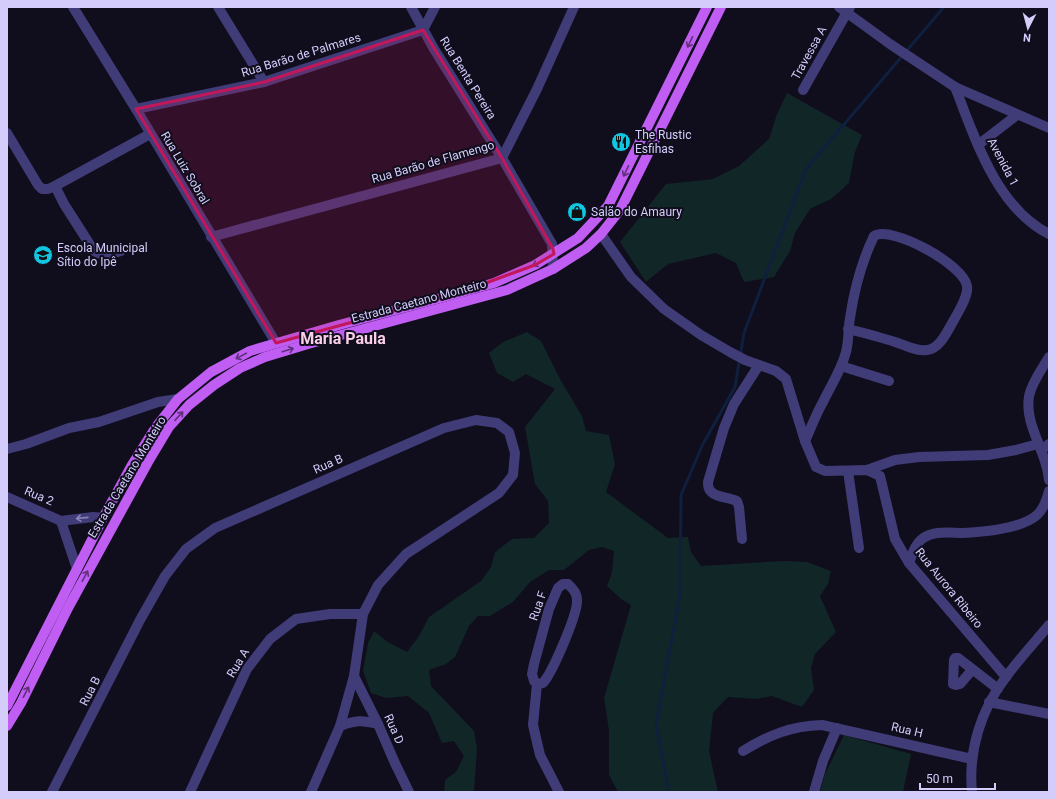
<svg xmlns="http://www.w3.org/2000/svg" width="1056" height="799" font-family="Roboto,sans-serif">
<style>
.green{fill:#112626}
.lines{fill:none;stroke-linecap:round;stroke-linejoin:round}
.stream{stroke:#0f203f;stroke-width:3}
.minor{stroke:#403c78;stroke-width:10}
.major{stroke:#c05df2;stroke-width:10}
.oneway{stroke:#5f317d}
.oneway2{stroke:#8a84ba}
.marked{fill:#c2185b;fill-opacity:0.2;stroke:#c2185b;stroke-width:3;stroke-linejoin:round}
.labels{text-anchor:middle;stroke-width:4;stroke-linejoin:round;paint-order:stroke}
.street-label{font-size:12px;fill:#d4cdfb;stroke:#100d1d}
.poi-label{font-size:12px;fill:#d4cdfb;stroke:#100d1d;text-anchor:start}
.district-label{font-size:16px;font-weight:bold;fill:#fbcfe9;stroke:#100d1d}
</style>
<rect width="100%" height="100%" fill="#100d1d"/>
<g class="green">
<path d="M787,93L862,135L855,152L849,183L831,199L810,209L795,233L790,251L774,277L744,282L736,263L716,253L668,264L646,282L620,242L666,184L713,179L739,166L769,139L777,114Z"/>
<path d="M527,332L541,341L560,379L582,416L586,431L609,435L615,464L606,492L668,538L688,537L691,552L701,566L784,561L807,562L831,571L828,584L820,596L836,632L815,654L811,668L814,690L802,707L772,696L757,699L728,697L713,713L709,751L718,792H618L609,775V731L604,698L631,605L621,599L607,586L612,572L614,551L602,547L589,550L564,570H549L530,582L513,602L490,616H478L469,626L455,657L446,664L429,670L431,686L474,731L477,748L474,792H444L445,780L456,772L464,756L454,741L442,743L429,713L408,696L386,698L371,693L363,671L368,643L374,631L388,642L407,652L419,636L429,617L481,581L491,567L495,552L512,539L534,538L549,523L548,501L535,484L525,427L555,389L526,374L513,382L497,373L489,353L503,342Z"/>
<path d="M844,735L911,754L903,792H820L825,774Z"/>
</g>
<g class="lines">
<path class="stream" d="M669,792L656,725L680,595L681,495L703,444L735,387L744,333L806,169L944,7"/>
<g class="minor">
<path d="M73,7L136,109L276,343"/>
<path d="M218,7L264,82"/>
<path d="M411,7L434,49L502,158L552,244L553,269"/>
<path d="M839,7L890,44L955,87L1049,128"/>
<path d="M955,87C975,138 996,207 1049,234"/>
<path d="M803,90L850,7"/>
<path d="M136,109L264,82L423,30L435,7"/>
<path d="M7,133L38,185L42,189H48L55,186L150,134"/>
<path d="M978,145L1017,115"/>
<path d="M55,186L64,204L94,251C104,257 111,254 121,251"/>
<path d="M601,234L631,277L664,309L701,335L730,352L745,360L776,371L786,379L805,441L816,467L825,471L867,470L880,476L895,539L909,563L1006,677"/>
<path d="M211,237L502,158L537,89L574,7"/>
<path d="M1049,357C1042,369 1032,382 1029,396C1025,421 1040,442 1046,465C1048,470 1048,475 1049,480"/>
<path d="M841,366L889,381"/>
<path d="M805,441C811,428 816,414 823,402C831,385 841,371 846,352C849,341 848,329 850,318C854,291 862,261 874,236C892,225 964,265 967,286C969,297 955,317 950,327C945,336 938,349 927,350C917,352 905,345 895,342C880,337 864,333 848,329"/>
<path d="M7,449L26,444L69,428L99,422L158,402L178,399"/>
<path d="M1041,450L1049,444"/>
<path d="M867,470L895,460L919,457L988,455L1016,450L1038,444"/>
<path d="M848,471L859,548"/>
<path d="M7,497L61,521L93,517L103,518"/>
<path d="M61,521L77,569"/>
<path d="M742,539L739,507L737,501C725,496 707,498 708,482L724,428L734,404L759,365"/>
<path d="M909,563C912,555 915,544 922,539C933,530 950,533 963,533C984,532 1021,529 1037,515C1044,509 1047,499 1049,491"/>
<path d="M972,670L960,684L956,685L953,684L954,660L955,658H958L998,689"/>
<path d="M354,676L378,724L394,761L409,792"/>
<path d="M537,684L534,681L532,674L534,664L549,609L558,588L563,584H568C573,589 577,593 577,600C578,614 552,673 543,683L537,684L533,725L540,755L559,792"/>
<path d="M989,702L1049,714"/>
<path d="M340,726C356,720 362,720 378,724"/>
<path d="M743,751C769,735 791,726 822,725L972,759"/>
<path d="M52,792L140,620L165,576L186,549L215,528L444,428L476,420L497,423L509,432L515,453L513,475L499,493L406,554L378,585L363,614L354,676L340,726L311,792"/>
<path d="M190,792L247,669L270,639L296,619L330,614H363"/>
<path d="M814,792L823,761L837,728"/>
<path d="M972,792C968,751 981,709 1006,677C1019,659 1035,642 1049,625"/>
</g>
<g class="major">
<path d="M7,706L103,518L132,465L156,427L178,399L211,372L250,351L339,325L459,293L494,283L535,265L578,238L608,206L707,7"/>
<path d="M7,726L21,703L68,608L148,462L169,427L189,405L214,385L240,368L265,357L308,344L507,290L553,269L586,248L601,234L620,210L721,7"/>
</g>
</g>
<defs><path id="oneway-shaft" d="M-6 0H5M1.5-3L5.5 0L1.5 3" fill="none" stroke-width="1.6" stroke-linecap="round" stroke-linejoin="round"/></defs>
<g class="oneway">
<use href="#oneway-shaft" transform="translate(690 42) rotate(116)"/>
<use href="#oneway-shaft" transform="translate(626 171) rotate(116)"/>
<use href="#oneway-shaft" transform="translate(538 263) rotate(151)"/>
<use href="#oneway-shaft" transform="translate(288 350) rotate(-17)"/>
<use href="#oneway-shaft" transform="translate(241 356) rotate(152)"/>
<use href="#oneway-shaft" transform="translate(179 416) rotate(-47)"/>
<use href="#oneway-shaft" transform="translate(85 576) rotate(-62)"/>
<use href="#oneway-shaft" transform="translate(26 692) rotate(-63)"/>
</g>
<use class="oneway2" href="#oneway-shaft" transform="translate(82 518) rotate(174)"/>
<path class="marked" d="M423,30L502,158L553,249L554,254L535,265L459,293L276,343L136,109L264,82Z"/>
<defs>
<symbol id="restaurant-disc" viewBox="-11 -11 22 22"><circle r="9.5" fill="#12c6e2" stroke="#100d1d"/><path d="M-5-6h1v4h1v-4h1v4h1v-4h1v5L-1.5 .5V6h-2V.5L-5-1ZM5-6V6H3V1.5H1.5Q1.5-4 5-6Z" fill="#111"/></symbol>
<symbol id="shop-disc" viewBox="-11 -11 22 22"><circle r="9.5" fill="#12c6e2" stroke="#100d1d"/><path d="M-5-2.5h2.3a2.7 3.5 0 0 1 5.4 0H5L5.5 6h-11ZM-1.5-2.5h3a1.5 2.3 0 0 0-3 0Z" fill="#111"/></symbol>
<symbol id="school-disc" viewBox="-11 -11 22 22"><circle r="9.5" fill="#12c6e2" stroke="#100d1d"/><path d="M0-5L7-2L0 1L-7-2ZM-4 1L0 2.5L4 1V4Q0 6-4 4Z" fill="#111"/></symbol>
</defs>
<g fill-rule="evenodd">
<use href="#restaurant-disc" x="610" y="131" width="22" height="22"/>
<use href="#shop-disc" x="566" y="201" width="22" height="22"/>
<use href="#school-disc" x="32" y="244" width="22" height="22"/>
</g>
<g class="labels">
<g class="street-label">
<text transform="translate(809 53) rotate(-61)" y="4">Travessa A</text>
<text transform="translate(301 55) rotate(-17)" y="4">Rua Barão de Palmares</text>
<text transform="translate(468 78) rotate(58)" y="4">Rua Benta Pereira</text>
<text transform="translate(433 162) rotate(-16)" y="4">Rua Barão de Flamengo</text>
<text transform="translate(1003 162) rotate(62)" y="4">Avenida 1</text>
<text transform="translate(185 168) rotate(59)" y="4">Rua Luiz Sobral</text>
<text transform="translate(419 301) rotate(-15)" y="4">Estrada Caetano Monteiro</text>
<text transform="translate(328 464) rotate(-24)" y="4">Rua B</text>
<text transform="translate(127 477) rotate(-59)" y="4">Estrada Caetano Monteiro</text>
<text transform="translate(39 496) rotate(23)" y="4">Rua 2</text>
<text transform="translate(949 588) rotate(51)" y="4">Rua Aurora Ribeiro</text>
<text transform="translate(538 606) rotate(-71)" y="4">Rua F</text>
<text transform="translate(238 663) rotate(-59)" y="4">Rua A</text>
<text transform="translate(90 691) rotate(-63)" y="4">Rua B</text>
<text transform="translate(394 729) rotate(66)" y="4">Rua D</text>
<text transform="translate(907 730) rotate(13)" y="4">Rua H</text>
</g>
<g class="poi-label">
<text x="635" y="139">The Rustic<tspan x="635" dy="14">Esfihas</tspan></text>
<text x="591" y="216">Salão do Amaury</text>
<text x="57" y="252">Escola Municipal<tspan x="57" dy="14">Sítio do Ipê</tspan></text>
</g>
<g class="district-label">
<text x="343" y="344">Maria Paula</text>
</g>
</g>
<rect width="1056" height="799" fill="none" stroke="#d4cdfb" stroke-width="16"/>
<g transform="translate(1028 28) rotate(186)" stroke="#100d1d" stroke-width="3" paint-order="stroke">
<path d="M0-3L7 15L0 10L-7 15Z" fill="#d4cdfb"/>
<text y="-6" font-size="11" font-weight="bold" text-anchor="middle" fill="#d4cdfb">N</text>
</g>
<path d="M920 783v6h75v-6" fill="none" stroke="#d4cdfb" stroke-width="2"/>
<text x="926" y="783" font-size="12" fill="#d4cdfb" stroke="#100d1d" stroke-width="3" paint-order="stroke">50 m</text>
</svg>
